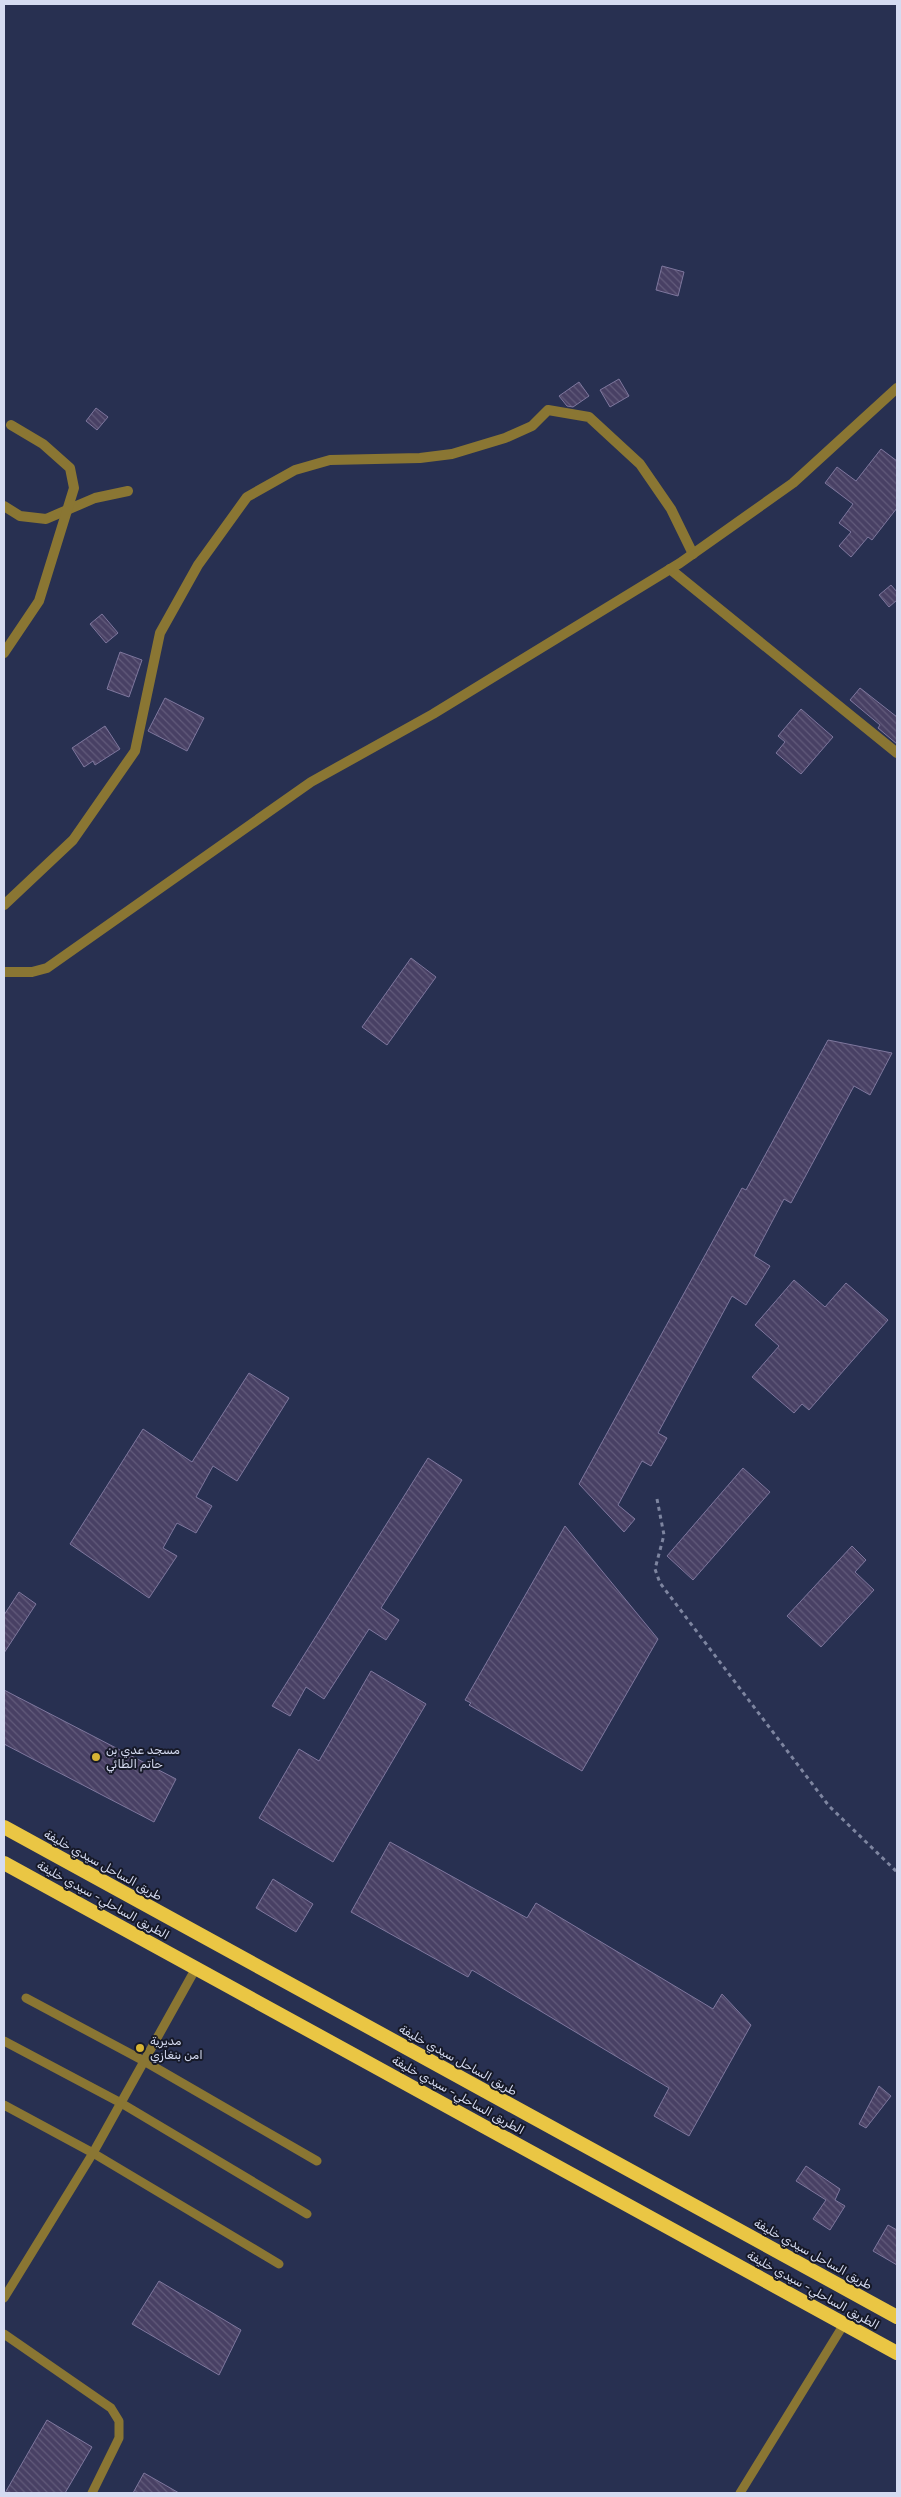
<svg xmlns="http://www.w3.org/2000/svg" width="901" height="2497" font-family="Rubik,'Noto Sans Arabic',sans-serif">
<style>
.building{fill:url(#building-back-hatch);stroke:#7e779e}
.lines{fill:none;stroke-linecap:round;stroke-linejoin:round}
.path{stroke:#7e85a0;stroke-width:3;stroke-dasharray:4 4;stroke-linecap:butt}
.service{stroke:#8a7633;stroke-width:9}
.minor{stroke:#8a7633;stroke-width:10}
.trunk{stroke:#eac644;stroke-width:14}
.poi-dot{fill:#d7b434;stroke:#161928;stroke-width:2}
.labels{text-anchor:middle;stroke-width:4;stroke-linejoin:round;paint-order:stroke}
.poi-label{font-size:12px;fill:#d5dbf1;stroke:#161928;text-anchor:start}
.street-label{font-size:12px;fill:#d5dbf1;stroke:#161928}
</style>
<defs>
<pattern id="building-back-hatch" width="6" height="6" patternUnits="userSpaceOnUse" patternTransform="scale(1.25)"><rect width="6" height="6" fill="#484064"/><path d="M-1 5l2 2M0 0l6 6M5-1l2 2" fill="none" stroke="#625b7b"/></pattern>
</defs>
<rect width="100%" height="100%" fill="#283051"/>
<g class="building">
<path d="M662,266L684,272L678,296L656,290Z"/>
<path d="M619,379L629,396L610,407L600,390Z"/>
<path d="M579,382L589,396L573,407L567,406L559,396Z"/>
<path d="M96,408L108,417L97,430L86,421Z"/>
<path d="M881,449L897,461V508L872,540L868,537L851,557L839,546L851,532L839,523L853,504L825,483L837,467L856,481Z"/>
<path d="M891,585L897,592V600L889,607L879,595Z"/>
<path d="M102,614L118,633L106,643L90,624Z"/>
<path d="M120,652L142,660L129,697L107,689Z"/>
<path d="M860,688L897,717V744L878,728L880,725L850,700Z"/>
<path d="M165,698L204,718L187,751L148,731Z"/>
<path d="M801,709L833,737L801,774L776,753L785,742L778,736Z"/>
<path d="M105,726L120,749L95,765L93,761L84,767L72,748Z"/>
<path d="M411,958L436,977L387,1045L362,1027Z"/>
<path d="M828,1040L892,1053L870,1095L854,1086L791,1203L784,1199L754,1256L770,1266L746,1305L732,1296L658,1433L667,1438L651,1466L642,1461L618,1505L635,1519L624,1532L579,1484L742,1188L746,1190Z"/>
<path d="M794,1280L825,1307L846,1283L888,1320L809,1410L802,1404L794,1413L752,1377L779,1346L755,1325Z"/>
<path d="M249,1373L289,1398L237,1481L213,1466L196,1497L212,1506L196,1533L177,1523L163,1548L177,1556L149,1598L70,1544L143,1429L192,1462Z"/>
<path d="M428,1458L462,1480L381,1608L399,1620L386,1640L369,1629L324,1699L306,1687L290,1716L272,1706Z"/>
<path d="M743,1468L770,1492L693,1580L667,1556Z"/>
<path d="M565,1526L658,1639L582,1771L469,1705L471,1703L465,1700Z"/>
<path d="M852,1546L866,1560L855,1572L874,1590L821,1647L787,1616Z"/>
<path d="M19,1592L36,1604L4,1653V1615Z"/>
<path d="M371,1671L426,1704L333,1862L259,1818L299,1749L319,1761Z"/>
<path d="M4,1690L176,1779L154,1822L4,1744Z"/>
<path d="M390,1842L527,1918L536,1903L713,2009L722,1994L751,2025L689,2136L654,2116L669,2088L472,1970L468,1977L351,1912Z"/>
<path d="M273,1879L313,1904L296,1932L256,1908Z"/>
<path d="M879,2086L891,2096L866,2128L859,2124Z"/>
<path d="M806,2166L840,2189L835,2200L845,2206L830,2230L813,2219L826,2200L796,2181Z"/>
<path d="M888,2225L897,2230V2265L873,2251Z"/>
<path d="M159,2281L241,2330L219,2375L132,2324Z"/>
<path d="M47,2420L92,2447L65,2493H5Z"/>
<path d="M144,2473L179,2493H133Z"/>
</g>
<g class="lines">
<path class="path" d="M657,1499L664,1535L655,1569L660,1583L829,1806L897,1872"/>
<g class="service">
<path d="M26,1998L144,2061L317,2161"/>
<path d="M4,2041L121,2103L307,2214"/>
<path d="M4,2105L93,2153L279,2264"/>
<path d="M4,2298L93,2153L196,1968"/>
<path d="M4,2334L111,2408L119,2421V2438L92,2493"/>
<path d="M740,2493L844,2324"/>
</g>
<g class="minor">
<path d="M4,506L20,516L46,519L95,498L128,491"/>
<path d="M670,569L897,753"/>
<path d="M4,653L39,601L74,488L70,468L43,444L11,425"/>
<path d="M4,905L73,840L135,751L160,633L198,565L247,497L295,470L330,460L420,458L452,454L505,438L532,426L548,410L589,417L640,464L671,509L693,554"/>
<path d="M4,972H32L47,968L311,782L433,714L680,563L793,483L897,388"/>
</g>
<g class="trunk">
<path d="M4,1827L897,2317"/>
<path d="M4,1863L897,2353"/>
</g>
</g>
<g class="poi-dot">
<circle cx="96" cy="1757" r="5"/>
<circle cx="140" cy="2048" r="5"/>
</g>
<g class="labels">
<g class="poi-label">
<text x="106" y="1754">مسجد عدي بن<tspan x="106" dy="14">حاتم الطائي</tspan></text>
<text x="150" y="2045">مديرية<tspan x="150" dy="14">امن بنغازي</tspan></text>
</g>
<g class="street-label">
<text transform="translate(103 1865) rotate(29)" y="4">طريق الساحل سيدي خليفة</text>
<text transform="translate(103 1900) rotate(29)" y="4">الطريق الساحلي- سيدي خليفة</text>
<text transform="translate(458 2060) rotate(29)" y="4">طريق الساحل سيدي خليفة</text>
<text transform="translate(458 2095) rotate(29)" y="4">الطريق الساحلي- سيدي خليفة</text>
<text transform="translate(813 2254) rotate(29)" y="4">طريق الساحل سيدي خليفة</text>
<text transform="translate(813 2290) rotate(29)" y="4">الطريق الساحلي- سيدي خليفة</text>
</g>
</g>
<rect width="901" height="2497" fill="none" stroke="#d5dbf1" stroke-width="10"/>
</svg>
